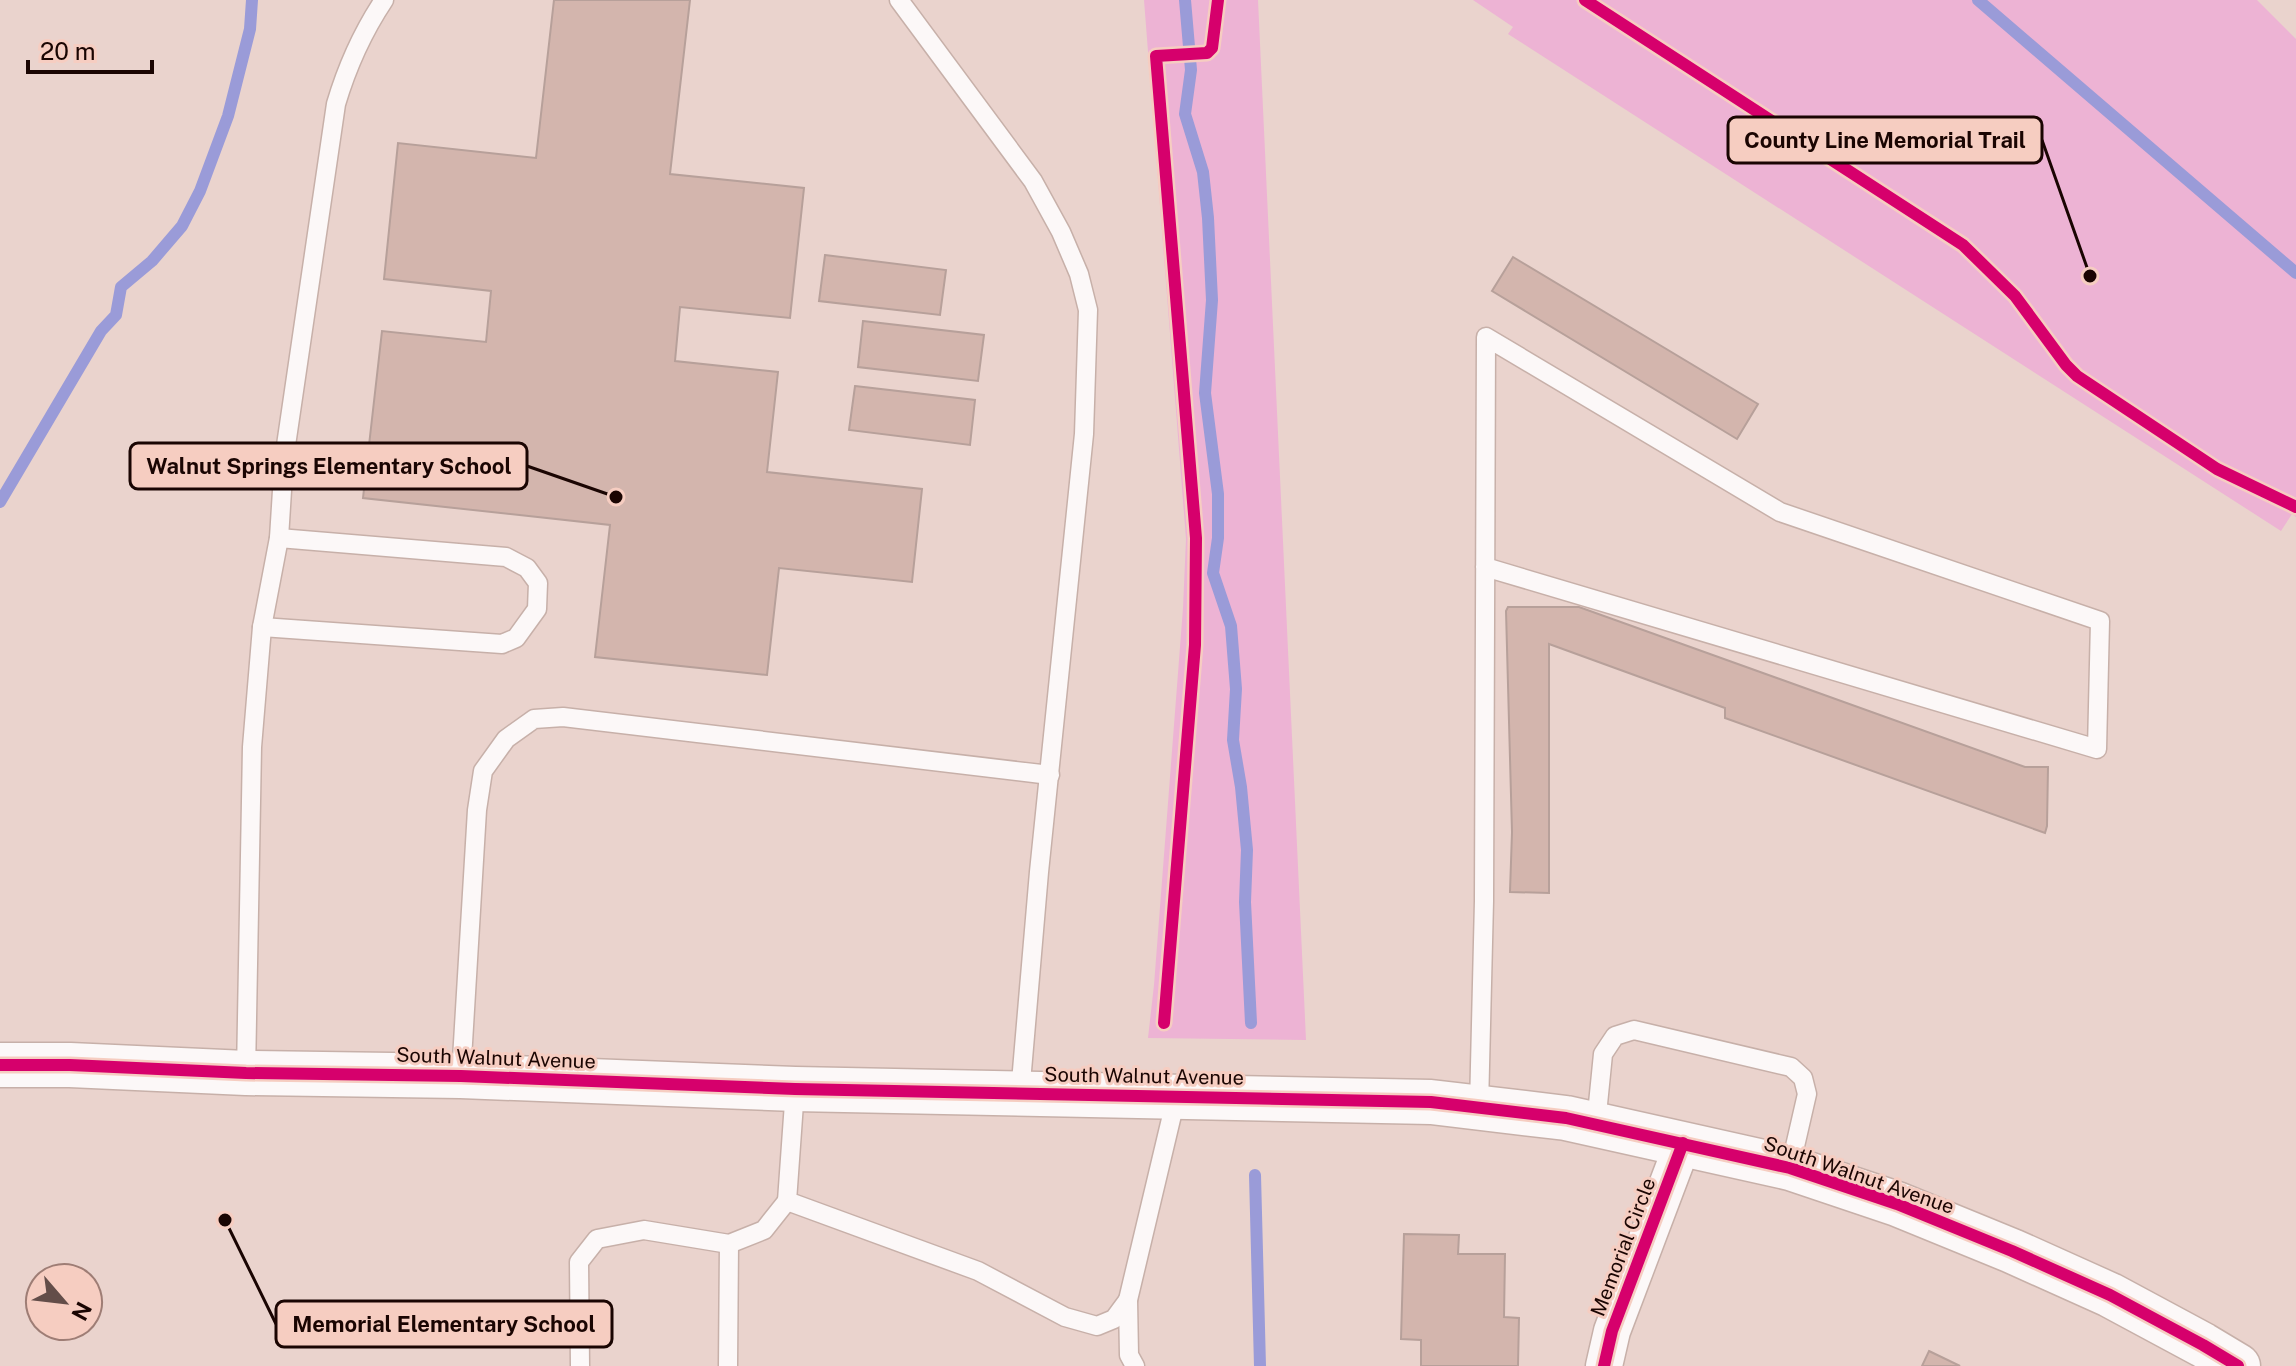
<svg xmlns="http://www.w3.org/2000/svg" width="2296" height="1366" font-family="'Public Sans',sans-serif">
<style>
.green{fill:#edb3d4}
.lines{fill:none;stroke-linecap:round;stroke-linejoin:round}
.stream{stroke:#9a9bd8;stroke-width:12}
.building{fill:#d3b5ad;stroke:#b7a09a;stroke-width:2}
.service-casing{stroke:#c7b0a9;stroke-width:21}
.minor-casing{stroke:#c7b0a9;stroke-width:39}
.tertiary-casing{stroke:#c7b0a9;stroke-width:47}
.service{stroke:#fcf8f8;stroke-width:18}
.minor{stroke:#fcf8f8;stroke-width:36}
.tertiary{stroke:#fcf8f8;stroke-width:44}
.cycleway-casing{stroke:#f6cdc1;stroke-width:17}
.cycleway{stroke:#d6006c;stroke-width:12}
.labels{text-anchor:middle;stroke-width:6;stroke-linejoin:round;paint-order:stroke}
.street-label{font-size:20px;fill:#1a0502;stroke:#f6cdc1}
.leader{fill:none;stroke:#1a0502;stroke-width:3}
.callout-dot{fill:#1a0502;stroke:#f6cdc1;stroke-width:3}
.callout{fill:#f6cdc1;stroke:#1a0502;stroke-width:3}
.callout-label{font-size:22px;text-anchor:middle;font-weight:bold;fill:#1a0502}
</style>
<rect width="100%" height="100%" fill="#ead3cd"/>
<g class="green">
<path d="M1144,0H1258L1306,1040L1148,1038L1154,985L1183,608L1186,539Z"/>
<path d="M1473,0H2257L2296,39V517L2292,514L2281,531L1508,34L1513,27Z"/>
</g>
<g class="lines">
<g class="stream">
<path d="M1185,0L1191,70L1185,114L1203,172L1208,218L1212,300L1205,393L1218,494V538L1213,573L1231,626L1236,689L1233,740L1241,787L1247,850L1245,902L1251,1023"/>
<path d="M1978,0L2296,273"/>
<path d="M0,502L101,331L116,315L121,287L152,261L182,226L200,191L228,116L250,29L252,0"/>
<path d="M1255,1175L1260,1366"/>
</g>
</g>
<g class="building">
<path d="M554,0H690L670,174L804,188L790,318L680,307L675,361L778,372L767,472L922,489L912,582L779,568L767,675L595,657L610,525L363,498L382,331L486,342L491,291L384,279L398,143L536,158Z"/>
<path d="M825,255L946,270L940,315L819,301Z"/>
<path d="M1513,257L1758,404L1737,439L1492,291Z"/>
<path d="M863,321L984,335L978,381L858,367Z"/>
<path d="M855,386L975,400L970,445L849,430Z"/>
<path d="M1508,607H1579L2025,767H2048L2047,826L2045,833L1725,718V708L1549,644V893L1510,892L1512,832L1506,611Z"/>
<path d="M1404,1234L1459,1235L1458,1254H1505L1504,1317L1519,1318L1518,1366H1421V1340L1401,1339Z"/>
<path d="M1929,1351L1960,1366H1922Z"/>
</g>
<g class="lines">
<defs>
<g id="service">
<path d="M899,0L1033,181L1061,232L1079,274L1088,310L1084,434L1039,872L1020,1094"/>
<path d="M262,627L502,644L516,638L537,609L538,583L527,568L506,557L279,538"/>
<path d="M246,1073L252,747L262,627L279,538L284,459L336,104C347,67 362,33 384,0"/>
<path d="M461,1076L477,810L483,771L506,739L534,719L563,717L1050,775"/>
<path d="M795,1089L787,1201L978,1271L1065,1317L1097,1326L1114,1319L1128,1300"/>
<path d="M1479,1107L1484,901L1486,337L1780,512L2100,621L2097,749L1485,567"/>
<path d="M1596,1124L1603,1054L1615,1036L1634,1030L1791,1067L1803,1078L1807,1094L1790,1168"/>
<path d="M580,1366L579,1262L597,1239L644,1230L729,1244L764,1230L787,1201"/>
<path d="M728,1366L729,1244"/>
<path d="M1135,1366L1129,1355L1128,1300L1176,1098"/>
</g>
<path id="minor" d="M1604,1366L1612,1331L1683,1143"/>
<path id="tertiary" d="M0,1065H70L246,1073L461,1076L795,1089L1431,1102L1566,1118L1790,1168L1897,1204L2012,1251L2110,1295L2203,1345L2238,1366"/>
</defs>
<use href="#service" class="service-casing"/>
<use href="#minor" class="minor-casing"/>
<use href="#tertiary" class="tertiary-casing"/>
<use href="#service" class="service"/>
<use href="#minor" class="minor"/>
<use href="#tertiary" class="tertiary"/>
<defs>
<g id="cycleway">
<path d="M1585,0L1963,245L2015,296L2066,365L2077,376L2217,469L2296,507"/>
<path d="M1164,1023L1195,645L1196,538L1156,56L1207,53L1212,48L1218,0"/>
<path d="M0,1065H70L246,1073L461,1076L795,1089L1431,1102L1566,1118L1790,1168L1897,1204L2012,1251L2110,1295L2203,1345L2238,1366"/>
<path d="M1604,1366L1612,1331L1683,1143"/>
</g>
</defs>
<use href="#cycleway" class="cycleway-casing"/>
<use href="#cycleway" class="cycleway"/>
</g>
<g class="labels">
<g class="street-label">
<text transform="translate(496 1058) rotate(2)" y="7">South Walnut Avenue</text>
<text transform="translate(1144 1076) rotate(1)" y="7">South Walnut Avenue</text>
<text transform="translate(1859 1175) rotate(19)" y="7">South Walnut Avenue</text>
<text transform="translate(1623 1247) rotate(-69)" y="7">Memorial Circle</text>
</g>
</g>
<path class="leader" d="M2090 276L2042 140M616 497L527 466M225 1220L276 1324"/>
<g class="callout-dot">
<circle cx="2090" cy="276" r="8"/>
<circle cx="616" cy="497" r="8"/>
<circle cx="225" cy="1220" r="8"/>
</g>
<g class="callout">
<rect x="1728" y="117" width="314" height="46" rx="8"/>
<rect x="130" y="443" width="397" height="46" rx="8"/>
<rect x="276" y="1301" width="336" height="46" rx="8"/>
</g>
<g class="callout-label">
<text x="1885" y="148">County Line Memorial Trail</text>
<text x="329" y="474">Walnut Springs Elementary School</text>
<text x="444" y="1332">Memorial Elementary School</text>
</g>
<g transform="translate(64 1302) rotate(118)"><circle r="38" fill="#f6cdc1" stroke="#9e7d75" stroke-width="2"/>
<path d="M0-6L14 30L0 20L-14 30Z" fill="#634d49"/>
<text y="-12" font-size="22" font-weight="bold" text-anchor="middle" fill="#1a0502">N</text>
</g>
<path d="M28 60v12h124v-12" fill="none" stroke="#1a0502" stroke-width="4"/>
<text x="40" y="60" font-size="24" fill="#1a0502" stroke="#f6cdc1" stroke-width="6" paint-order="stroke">20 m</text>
</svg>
